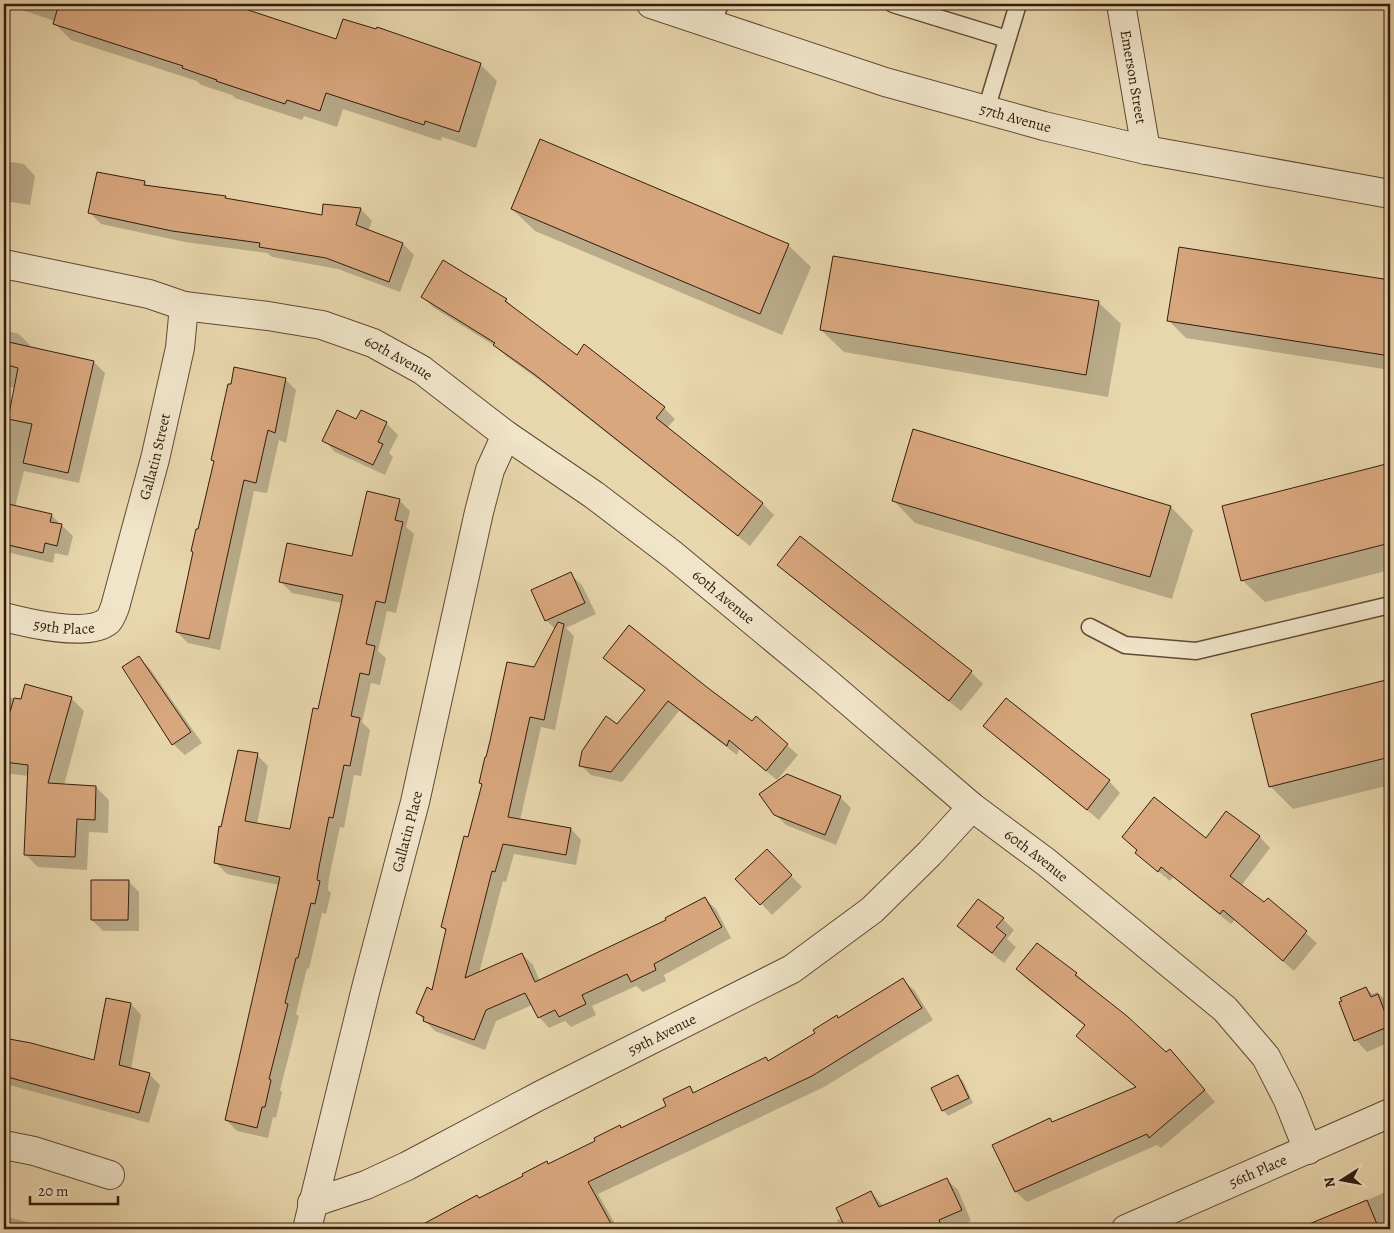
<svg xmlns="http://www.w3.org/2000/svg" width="1394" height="1233" font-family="Alegreya,serif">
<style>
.shadow{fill:#0003}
.building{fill:#d9a77e;stroke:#331b0f}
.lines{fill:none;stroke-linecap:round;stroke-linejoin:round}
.service-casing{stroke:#604a36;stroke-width:19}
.minor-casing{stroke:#604a36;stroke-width:30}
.tertiary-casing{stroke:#604a36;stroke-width:30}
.service{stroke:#f0e4c9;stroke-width:16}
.minor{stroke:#f0e4c9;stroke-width:28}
.tertiary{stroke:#f0e4c9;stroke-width:28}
.labels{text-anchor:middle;stroke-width:4;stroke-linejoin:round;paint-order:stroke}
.street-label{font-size:15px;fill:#331b0f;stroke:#f0e4c9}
</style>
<rect width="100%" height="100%" fill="#e8d6ac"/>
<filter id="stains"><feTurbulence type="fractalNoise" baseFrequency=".004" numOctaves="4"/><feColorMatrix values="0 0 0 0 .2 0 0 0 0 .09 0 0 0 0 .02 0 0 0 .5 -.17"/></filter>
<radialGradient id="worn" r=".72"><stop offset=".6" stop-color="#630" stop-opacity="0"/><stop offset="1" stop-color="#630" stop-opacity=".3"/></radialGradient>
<g class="shadow">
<path d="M4,4H226L337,41L480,64L497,81L476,148L442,137L441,141L343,109L337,127L304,116L302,120L235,98L232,95L201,85L197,81L71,40L54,23L55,21Z"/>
<path d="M4,161L24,164L35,176L30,205L4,201Z"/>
<path d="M144,182L149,187L225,197L227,199L323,217L324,206L361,209L372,221L368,231L403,244L414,255L400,292L338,269L272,257L267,253L185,242L101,224L90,213Z"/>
<path d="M512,209L788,245L811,267L782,335L535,231Z"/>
<path d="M1180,248L1390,282V370L1186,338L1169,321Z"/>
<path d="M423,297L506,300L517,311L577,357L584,346L664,408L675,419L667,428L763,504L774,515L750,546L546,385L506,356L495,346L434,308Z"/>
<path d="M1098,302L1121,324L1108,397L844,352L821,330Z"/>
<path d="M4,330L19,334L30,345L29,348L94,362L105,373L79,483L24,471L15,507L51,515L73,536L68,556L55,553L53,563L11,553L4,546V442L5,443L15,388L4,385Z"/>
<path d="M285,379L296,390L286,443L279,440L267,493L254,491L220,650L188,643L177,632L215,462L212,460Z"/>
<path d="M357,421L386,423L398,435L389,453L393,457L385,475L335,452L324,440Z"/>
<path d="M914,431L1171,507L1193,530L1172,599L915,523L893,500Z"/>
<path d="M1390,465V570L1265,602L1242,580L1224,507Z"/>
<path d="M399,500L410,511L406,527L414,534L396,613L387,611L378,651L386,658L380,685L371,683L362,722L370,730L361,776L354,775L344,828L340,827L329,878L328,890L331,893L326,914L322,913L309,969L307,968L296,1014L299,1016L280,1090L282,1092L276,1118L273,1117L268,1138L237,1131L226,1120L279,885L227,874L216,863L222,828L257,755L268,766L257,825L291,831L342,603L292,593L281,582L353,557Z"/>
<path d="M800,538L971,672L983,684L961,711L790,576L779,565Z"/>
<path d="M570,574L582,585L596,614L566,628L574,636L555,730L541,727L520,820L571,829L581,840L576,865L514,854L506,882L503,881L479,973L522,954L533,965L540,981L668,920L705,899L716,909L731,938L664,975L666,981L643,992L636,986L592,1006L596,1015L571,1027L565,1021L549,1028L539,1017L532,1005L496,1021L485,1050L435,1031L417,1013L433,991L447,932L442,927L469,839L535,669L556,630L546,620L533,591Z"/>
<path d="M139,657L150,669L202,743L185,755L173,744Z"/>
<path d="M605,658L708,689L752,722L756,718L798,755L777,780L739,749L737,755L679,711L622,782L591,775L581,765L645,691L615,668Z"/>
<path d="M1390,681V785L1293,809L1271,787L1253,715Z"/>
<path d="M4,696L22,701L71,698L84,711L64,785L96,787L109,800L108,833L89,832L87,870L38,867L25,854L29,776L4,773Z"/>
<path d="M1006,700L1109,781L1120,793L1099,820L996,737L985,726Z"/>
<path d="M840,797L851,808L836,845L786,825L775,814Z"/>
<path d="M1226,812L1260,837L1270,848L1241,886L1264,904L1268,900L1317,943L1294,971L1235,920L1231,924L1173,877L1170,881L1148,863L1137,853L1138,851L1123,837L1206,840Z"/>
<path d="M778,862L802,887L772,915L737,879Z"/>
<path d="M128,881L139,892V931H103L92,920Z"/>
<path d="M1003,919L1014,930L1007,939L1016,947L1004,963L970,937L959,926Z"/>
<path d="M1017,969L1076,974L1166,1053L1180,1061L1215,1102L1161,1148L1157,1145L1027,1202L1016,1192L1050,1119L1053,1123L1137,1088L1077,1036L1085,1026L1028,980Z"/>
<path d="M903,980L915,991L933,1020L824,1087L598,1194L618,1229H585L583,1226L576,1229H527L526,1228L523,1229H417L477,1196L480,1199L668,1106L690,1087L696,1094L766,1059L769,1061Z"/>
<path d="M1366,988L1372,994L1377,992L1390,1004V1042L1367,1052L1356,1040Z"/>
<path d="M131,1004L141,1015L131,1069L149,1074L160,1085L149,1123L9,1085L8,1089L4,1088V1038L95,1061Z"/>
<path d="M958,1076L963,1081L973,1103L948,1116L943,1110Z"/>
<path d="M947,1180L958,1190L971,1221L952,1229H841L837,1220L842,1218L871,1192L884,1207Z"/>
<path d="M1390,1190V1229H1301Z"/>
<path d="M4,1216L20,1220L54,1229H4Z"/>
</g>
<g class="building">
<path d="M59,4H230L336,39L343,19L376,29L377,27L481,63L459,132L425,121L424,125L326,93L320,111L287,100L285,104L216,81L217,80L182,68L183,66L53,24Z"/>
<path d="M540,139L789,244L760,314L511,209Z"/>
<path d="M97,172L145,181L144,185L226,196L225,198L322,215L323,204L361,208L356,225L403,243L389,282L326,258L259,247L260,243L172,231L88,213Z"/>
<path d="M1179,247L1390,280V356L1167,321Z"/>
<path d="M833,256L1099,301L1086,375L820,330Z"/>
<path d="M443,260L507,299L505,301L577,355L584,344L665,407L656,418L763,503L738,536L534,374L493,345L495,343L421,297Z"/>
<path d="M4,341L94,361L68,473L23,463L32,424L8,419L18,368L4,364Z"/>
<path d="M234,367L286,378L275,433L268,430L256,483L244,480L209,639L176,632L193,552L191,551L196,529H198L214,461L211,460L228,384H231Z"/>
<path d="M337,410L356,419L361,410L387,422L378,442L383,444L373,465L322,441Z"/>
<path d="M913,429L1171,506L1150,577L892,501Z"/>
<path d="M1390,463V543L1241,581L1222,506Z"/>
<path d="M367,491L400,499L395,520L403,522L385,603L376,601L366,644L375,646L369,675L360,673L351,716L360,718L350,766L344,765L333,818L329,817L319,867L317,880L320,881L315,904L311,903L298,958H296L285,1003L288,1004L269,1079L271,1080L265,1107H262L257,1128L225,1120L280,877L214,863L219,826L221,827L238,750L258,753L245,821L290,829L313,708L318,709L343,595L279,582L287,543L352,556Z"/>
<path d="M4,503L52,514L50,522L62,524L57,546L45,543L43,553L4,544Z"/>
<path d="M800,536L972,671L949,701L777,565Z"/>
<path d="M571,572L585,603L545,621L531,590Z"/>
<path d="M558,622L564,624L544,720L530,717L508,817L571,828L566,855L503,844L495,872L492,871L465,978L522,953L535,982L666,920L665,918L705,897L722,927L654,964L656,970L631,982L627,974L582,995L586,1004L559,1017L555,1010L538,1018L525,993L486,1010L474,1040L423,1021L424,1017L416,1013L427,987L432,990L446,929L441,927L464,836L468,837L482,784L479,783L485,757H486L490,741L507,662L534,667Z"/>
<path d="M629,625L708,688L752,721L756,716L788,744L766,771L729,740L727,746L668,701L611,772L579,766L582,751L606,716L617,724L645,690L603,658Z"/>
<path d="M139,656L191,732L172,745L122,667Z"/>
<path d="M1390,679V757L1269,787L1251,714Z"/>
<path d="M25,684L72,697L48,783L96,786L95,820L77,819L75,857L24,855L28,765L4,762V733L14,698L21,699Z"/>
<path d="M1006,698L1110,780L1087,810L983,726Z"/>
<path d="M787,774L841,796L825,835L774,815L759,794Z"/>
<path d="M1154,797L1206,838L1226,811L1260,836L1230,876L1264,902L1268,898L1307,931L1283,961L1223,910L1220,914L1161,867L1158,872L1135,853L1137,850L1122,837Z"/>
<path d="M767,849L792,875L760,905L735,879Z"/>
<path d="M91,880H129L128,920H91Z"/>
<path d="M978,899L1004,918L996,927L1006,935L992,953L957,926Z"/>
<path d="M1037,943L1077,973L1075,975L1127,1016L1166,1052L1170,1049L1205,1090L1149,1138L1147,1134L1015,1192L992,1145L1050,1118L1052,1122L1136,1087L1076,1036L1085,1025L1016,969Z"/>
<path d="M903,978L922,1008L812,1076L588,1182L614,1229H414L477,1195L479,1198L523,1176L522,1174L547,1161L548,1164L595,1141L594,1138L620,1125L621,1128L666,1106L663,1099L690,1086L693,1093L766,1057L768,1061L815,1033L813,1030L837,1015L838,1018Z"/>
<path d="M1366,987L1371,997L1378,994L1390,1026L1354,1041L1339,1002L1342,1001L1340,998Z"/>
<path d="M106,998L131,1003L119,1065L150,1073L139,1113L4,1076V1038L31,1043L94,1060Z"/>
<path d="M958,1075L969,1098L942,1111L931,1088Z"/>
<path d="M947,1178L962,1210L939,1220L942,1229H828L843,1223L836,1208L871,1191L879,1207Z"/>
<path d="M1367,1200L1379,1229H1297Z"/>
</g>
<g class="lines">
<defs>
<g id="service">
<path d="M893,4L1007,39"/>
<path d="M712,24L720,4"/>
<path d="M986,110L1018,4"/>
<path d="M1090,627L1125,645L1196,651L1390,605"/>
</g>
<g id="minor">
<path id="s1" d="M1121,4L1146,150"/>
<path id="s2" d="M4,264L149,294L184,306L268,316L322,325L373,343L422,370L506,435L594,495L673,555L824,680L972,807L1046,862L1225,1009L1266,1057L1288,1100L1308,1150"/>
<path id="s3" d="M4,617C27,623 88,638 108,621C111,618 113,612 115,607L155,459L180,348L184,306"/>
<path d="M4,1145L34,1151L110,1175"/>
<path id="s4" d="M312,1203L366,1185L407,1166L539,1096L792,969L872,910L930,853L972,807"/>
<path id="s5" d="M307,1229L367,984L415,802L479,512L490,470L506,435"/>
</g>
<g id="tertiary">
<path id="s6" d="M651,4L885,82L1044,126L1146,150L1390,194"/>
<path id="s7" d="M1126,1229L1390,1113"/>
</g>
</defs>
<use href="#service" class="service-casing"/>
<use href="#minor" class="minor-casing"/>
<use href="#tertiary" class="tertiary-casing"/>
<use href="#service" class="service"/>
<use href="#minor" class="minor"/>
<use href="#tertiary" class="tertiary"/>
</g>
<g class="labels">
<g class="street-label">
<text dy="5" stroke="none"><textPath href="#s1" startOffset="74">Emerson Street</textPath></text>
<text dy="5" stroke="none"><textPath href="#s6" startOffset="382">57th Avenue</textPath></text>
<text dy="5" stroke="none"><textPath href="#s2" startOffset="408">60th Avenue</textPath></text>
<text dy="5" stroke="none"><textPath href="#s3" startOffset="278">Gallatin Street</textPath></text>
<text dy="5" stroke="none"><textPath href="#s2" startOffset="812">60th Avenue</textPath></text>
<text dy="5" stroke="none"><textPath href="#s3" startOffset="61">59th Place</textPath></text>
<text dy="5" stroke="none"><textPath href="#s5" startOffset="410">Gallatin Place</textPath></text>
<text dy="5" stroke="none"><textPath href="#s2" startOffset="1218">60th Avenue</textPath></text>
<text dy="5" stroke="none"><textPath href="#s4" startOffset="389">59th Avenue</textPath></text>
<text dy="5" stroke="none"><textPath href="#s7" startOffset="144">56th Place</textPath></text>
</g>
</g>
<rect width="1394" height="1233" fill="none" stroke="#e8d6ac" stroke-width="20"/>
<rect x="5" y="5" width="1384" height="1223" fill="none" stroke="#331b0f" stroke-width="2.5"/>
<rect x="10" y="10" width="1374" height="1213" fill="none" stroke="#331b0f"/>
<g transform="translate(1342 1180) rotate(259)" stroke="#f0e4c9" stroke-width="4" paint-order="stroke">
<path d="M0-4L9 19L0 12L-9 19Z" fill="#331b0f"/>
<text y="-8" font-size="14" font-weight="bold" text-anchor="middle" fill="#331b0f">N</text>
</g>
<path d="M30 1196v8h88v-8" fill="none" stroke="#331b0f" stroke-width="2.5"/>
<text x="38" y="1196" font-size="15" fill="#331b0f" stroke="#f0e4c9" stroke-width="4" paint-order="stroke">20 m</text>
<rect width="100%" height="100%" filter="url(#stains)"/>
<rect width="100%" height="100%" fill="url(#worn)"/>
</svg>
